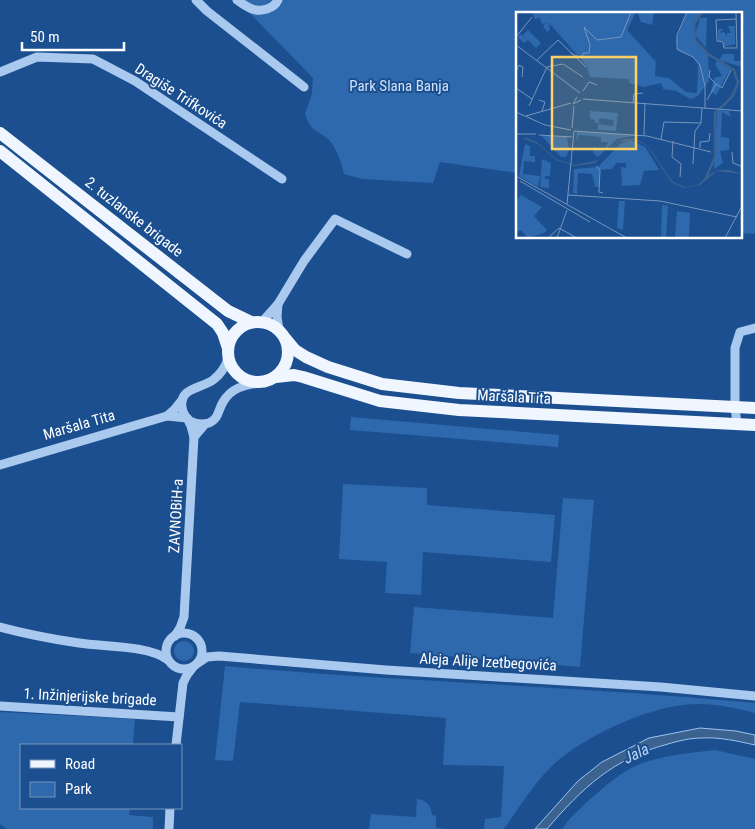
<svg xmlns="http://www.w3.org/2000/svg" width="755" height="829" font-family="'Roboto Condensed',sans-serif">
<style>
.green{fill:#2e69ad}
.water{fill:#3c6290;stroke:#9cc4f0}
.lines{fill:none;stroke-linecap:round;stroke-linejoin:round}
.minor{stroke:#a9c9ee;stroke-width:9}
.major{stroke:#f0f6ff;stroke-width:12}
.labels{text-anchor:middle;stroke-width:4;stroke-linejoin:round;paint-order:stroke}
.park-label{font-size:15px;fill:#cfe3fa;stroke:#1b4f8f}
.street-label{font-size:15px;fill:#fff;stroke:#1b4f8f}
.water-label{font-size:16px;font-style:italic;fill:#b5d3f5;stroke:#1b4f8f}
.inset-river{fill:none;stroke:#3c6290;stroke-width:2.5}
.inset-road{fill:none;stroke:#7695bc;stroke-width:1}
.view{fill:#ffd166;fill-opacity:0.15;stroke:#ffd166;stroke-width:2.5}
.inset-edge{fill:none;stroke:#fff;stroke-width:2.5}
</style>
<rect width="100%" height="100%" fill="#1b4f8f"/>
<g class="green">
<path d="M237,0H755V234L741,233V14H518L517,173L440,162L433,183L362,179L344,174C341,162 337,149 329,140C316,128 312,134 305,114L312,93L313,78Z"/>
<path d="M351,417L559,435L558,447L350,430Z"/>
<path d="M343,484L427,488V505L555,515L551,562L423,552L421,595L385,593L387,562L339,559Z"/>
<path d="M563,498L594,500L580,667L410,653L414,607L553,618Z"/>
<circle cx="184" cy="651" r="10"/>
<path d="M225,666C401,682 579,686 755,703V713C732,707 707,702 683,705C644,709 578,739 550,768C532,786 519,808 504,829H484L485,819L501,817L504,766L443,765L446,718L240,702L233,761L215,760Z"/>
<path d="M0,712L135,719L133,745H21V808H130L129,815L153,817V829H7L0,824Z"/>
<path d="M715,750L755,759V829H562C569,818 579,810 588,801C601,790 613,778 628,770C651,756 689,753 715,750Z"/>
<path d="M417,799C427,800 431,806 432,815L436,816V828L446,829H369L371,814L416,817Z"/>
</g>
<path class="water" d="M700,728L736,731L755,735V745C737,741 720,737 702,738C690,738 678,741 668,744C614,758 582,788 547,829H535L578,781L602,762L649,738Z"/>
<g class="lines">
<g class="minor">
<path d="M196,0L207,11L304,87"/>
<path d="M237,0C241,3 247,7 252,9C261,12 274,9 278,0"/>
<path d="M0,72L37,57L93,59L135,81L282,179"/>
<path d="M278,304L304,261L335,219L407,254"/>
<path d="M262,322L278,304L277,317L279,330"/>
<path d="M228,359C225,368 221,374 213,380C201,389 179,387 182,408C183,413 186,418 190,421C196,424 202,425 209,423C219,419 218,410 223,402C231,388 244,385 259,383"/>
<path d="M182,400L174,410L167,416L187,418L191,426L194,437L205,424"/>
<path d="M737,424L735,407V348L740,332L755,328"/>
<path d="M0,465L167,416"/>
<path d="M0,627C26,634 52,639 79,643C104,647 149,645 168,660"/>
<circle cx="184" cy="651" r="18"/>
<path d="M175,636L180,628L184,617L194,437"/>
<path d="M198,663L207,657L219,656L386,670L661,687L755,696"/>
<path d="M0,706L179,717"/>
<path d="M176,745L183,683L187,675L193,667"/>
<path d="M169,829L170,808"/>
</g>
<g class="major">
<path d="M0,133L228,311L251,322"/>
<path d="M0,151L217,324L223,333L228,348"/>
<circle cx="258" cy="352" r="30"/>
<path d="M285,338L295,350L306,357L328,367L382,384L459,393L755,408"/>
<path d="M276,377L294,375L303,377L380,401L459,410L755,425"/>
</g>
</g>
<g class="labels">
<g class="park-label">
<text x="399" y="91">Park Slana Banja</text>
</g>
<g class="street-label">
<text transform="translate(181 96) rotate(33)" y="5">Dragiše Trifkovića</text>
<text transform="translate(134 217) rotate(38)" y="5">2. tuzlanske brigade</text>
<text transform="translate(514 397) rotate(3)" y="5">Maršala Tita</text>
<text transform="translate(79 425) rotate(-16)" y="5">Maršala Tita</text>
<text transform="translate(176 516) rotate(-87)" y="5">ZAVNOBiH-a</text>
<text transform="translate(488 662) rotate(3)" y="5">Aleja Alije Izetbegovića</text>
<text transform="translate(90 697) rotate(3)" y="5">1. Inžinjerijske brigade</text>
</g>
<g class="water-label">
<text transform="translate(636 753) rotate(-25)" y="6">Jala</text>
</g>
</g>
<g transform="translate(516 12)">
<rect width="226" height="226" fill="#1b4f8f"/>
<path d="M16,0H120L111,18L140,50L139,64L153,66L170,80L181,81L182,52L177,45L162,39L160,28L171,0H186L180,8L177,20L181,31L192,42L193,69L182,84L175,87L160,79L147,77L145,71L128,75L113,71V67L74,65L71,54L33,11L34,18L31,20L27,14L30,11L26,12L24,6L19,7ZM121,0H138L136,13L125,10ZM184,6H191L190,36L179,23ZM212,14H219V32L208,35V29H202V17H207L204,21L208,20L211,24V21H215ZM12,18L25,31L20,36L12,28L8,31L2,25L5,22L10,27L7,23ZM207,42H218V49H226V55L203,48ZM201,49L215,56L200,83L195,80L198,66L206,64L199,52ZM201,98L213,99L215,105L206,100L205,125L213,126V138L204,139L207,151L198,157ZM74,99L102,101L100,119L82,118V112L97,114L98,108L83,106V111H79V108L74,107ZM61,119L122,123L101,127L82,145L77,141V135L89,137L92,130H85V125L63,123L60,129ZM25,123L51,125L53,138L50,145H45ZM115,128L129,135L143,158L128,159L124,173L106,174L105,155L110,156V151H100L96,157L83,158V175H79L76,162L62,161L61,182L57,181L58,157L82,155L104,132ZM9,132L14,134V144H19V150L8,149L7,162L24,164L22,175L3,164ZM26,147L35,151L34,164H29V167H33V176L24,175ZM5,183L26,195L18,204L31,218L28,221L12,226L5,218L0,221V189ZM103,189H109L107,218L101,216ZM146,193L152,194L150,226H145ZM161,199L174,201L173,226H159Z" fill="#2e69ad"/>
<path d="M6,126H11L21,130L40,147L59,153L83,148L100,132L108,127H120L131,133L157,170L169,175L181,173L196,161L202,158H214L226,162L201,159L184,173L168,176L156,171L131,134L120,128L103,130L79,151L59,154L40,148L22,132Z" fill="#3c6290"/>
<path class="inset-river" d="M186,0L178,12L179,28L192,42L218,58L222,71L216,85L199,101V145L189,168"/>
<path class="inset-road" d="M171,0L161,23V37L177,45L184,53L189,74V97M220,7L200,8L201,29L207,30L208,36H221L220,0M0,25L16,5M0,33L64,81M54,41L66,46L67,41H73L74,33L68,15L81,28L105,25L115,0M21,48L42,28L70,55M194,58L193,65L200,72M0,60L3,53L7,55L6,65M0,76L16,87M67,79L73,70L81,73M61,85L57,92L65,88M67,87L227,99M23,88L29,90L26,99M191,88L200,72L206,76L215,58M117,91L118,82L127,81M13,94L31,55L47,52L67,65M0,100L29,113L55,118M10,104L55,91M56,116L58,94M58,119L131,124L195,140M0,122H20M23,123L56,125M128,123L129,91M145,127L148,110L185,111M157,129L156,145L165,152L164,165M184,136V130L193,129L194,121M216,140L217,151L227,155M177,152L179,119L185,111L186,96M80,154L84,158L83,180L87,181M0,164L111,226M4,169L74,210M52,183L144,189L221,205M51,192L58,119M32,226L43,216L61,226M41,226L51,198M209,226L227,192"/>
<path class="view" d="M36,45H120V137H36Z"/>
<rect width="226" height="226" class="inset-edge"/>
</g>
<rect x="20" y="744" width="162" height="65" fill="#1b4f8f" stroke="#7695bc"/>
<rect x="30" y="760" width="25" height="8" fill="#f0f6ff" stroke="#7695bc"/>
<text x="65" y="769" font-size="15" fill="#ffffff">Road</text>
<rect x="30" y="782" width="25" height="15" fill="#2e69ad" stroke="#7695bc"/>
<text x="65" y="794" font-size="15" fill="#ffffff">Park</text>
<path d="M22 42v8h102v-8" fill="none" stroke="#ffffff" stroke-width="2.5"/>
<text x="30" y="42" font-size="15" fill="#ffffff" stroke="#1b4f8f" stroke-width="4" paint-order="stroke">50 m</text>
</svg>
